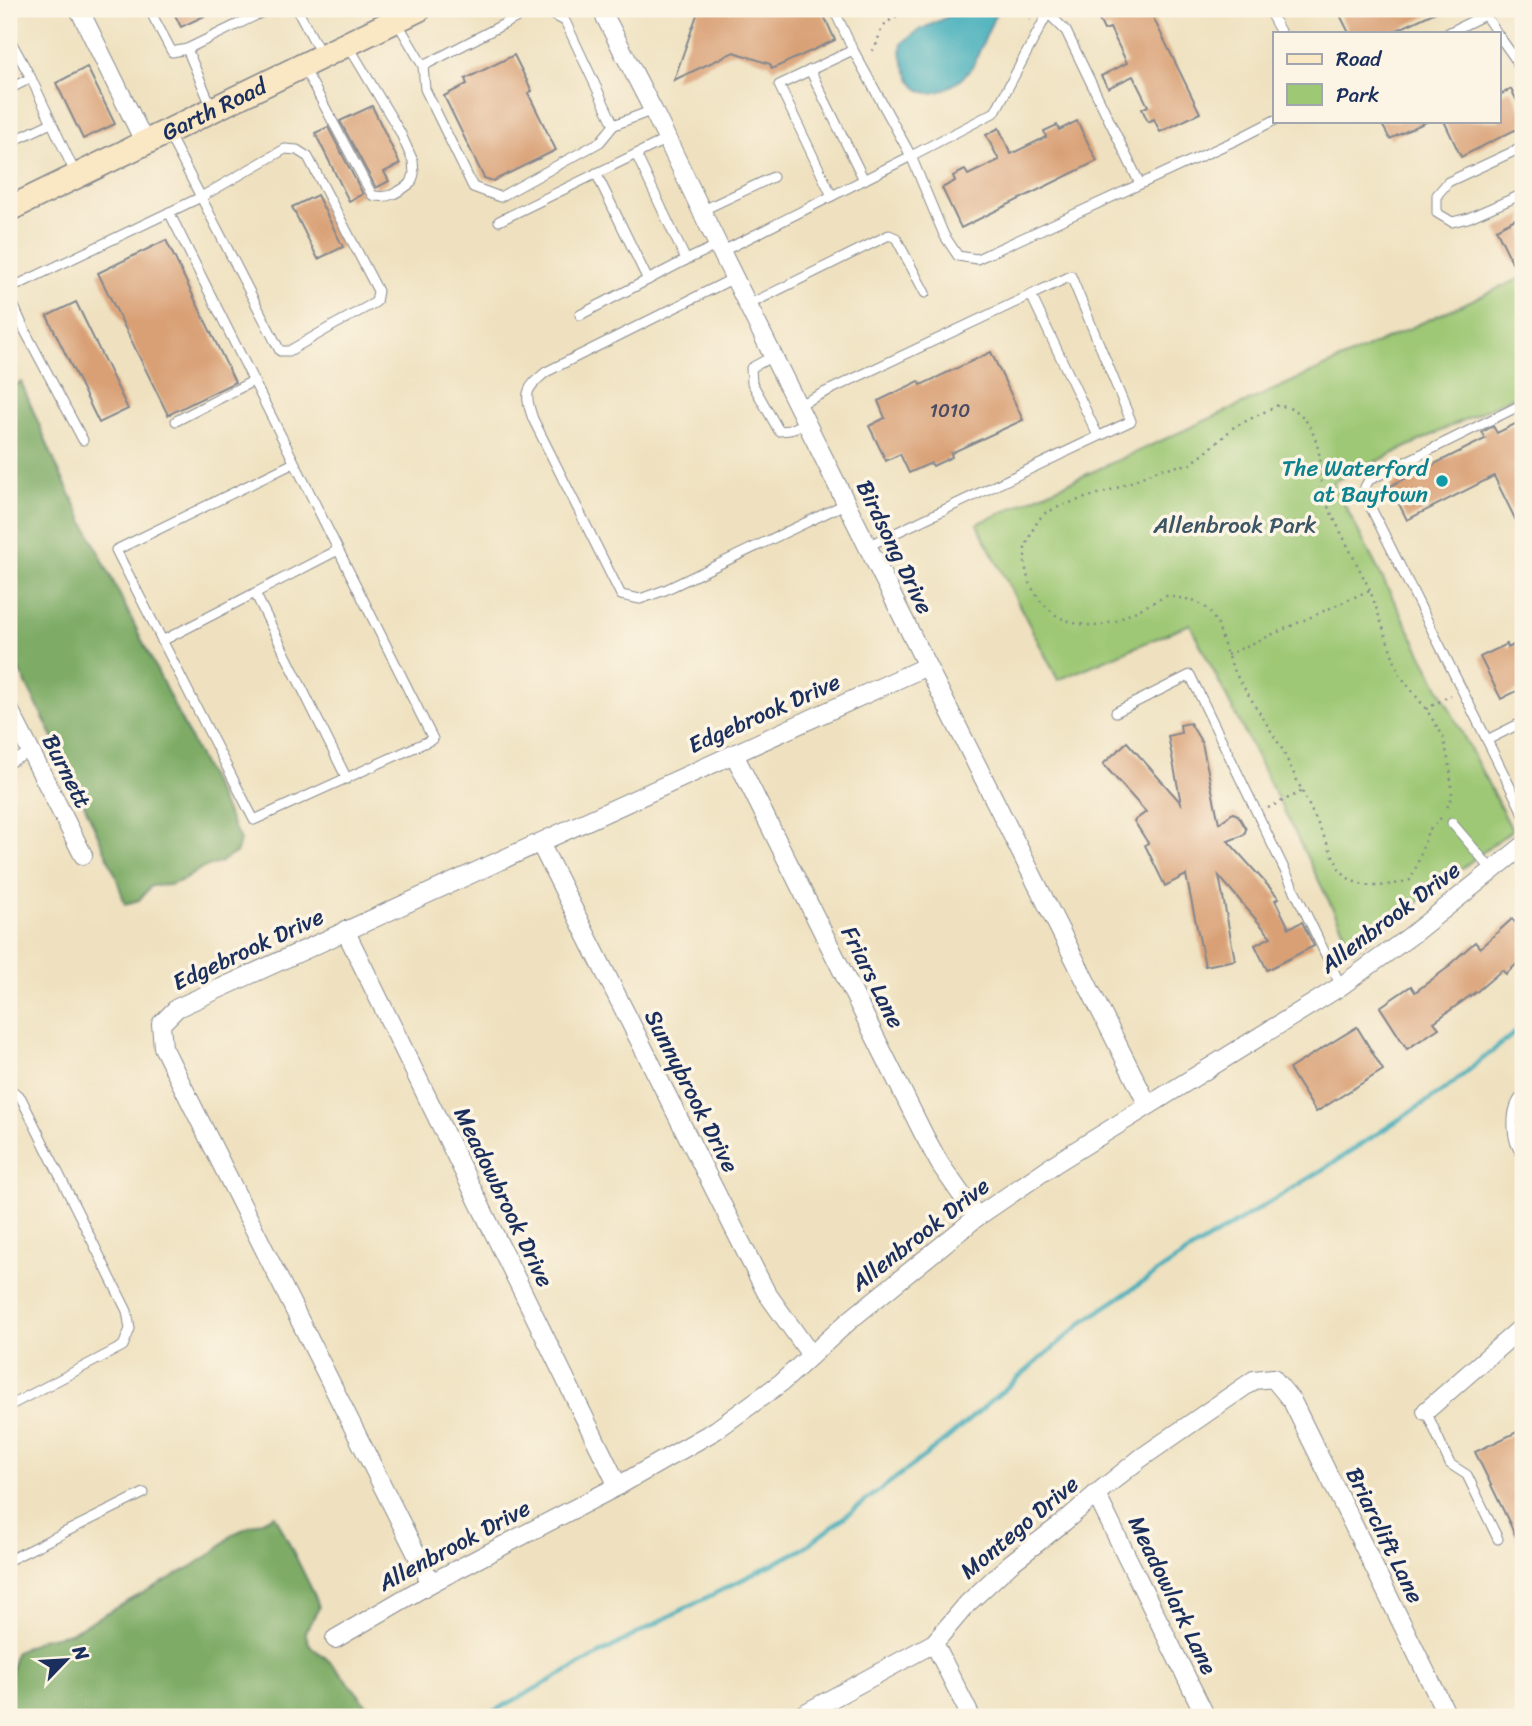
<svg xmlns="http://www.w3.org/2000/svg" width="1532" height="1726" font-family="Sriracha,sans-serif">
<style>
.green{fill:#9ec874;stroke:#5c7c69;stroke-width:2}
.forest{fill:#7eac66;stroke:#4c6e62;stroke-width:2}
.water{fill:#3babb9;stroke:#2b6d8c;stroke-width:2}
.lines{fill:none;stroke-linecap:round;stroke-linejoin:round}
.stream{stroke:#3babb9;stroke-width:4.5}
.building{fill:#d9a076}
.service-casing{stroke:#85888e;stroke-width:11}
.minor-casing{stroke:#85888e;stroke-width:20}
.secondary-casing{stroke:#85888e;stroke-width:27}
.path{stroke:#85888e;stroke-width:2.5;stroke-dasharray:2 5;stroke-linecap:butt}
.service{stroke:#fff;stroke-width:9}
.minor{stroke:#fff;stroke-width:18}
.secondary{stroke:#fae7c3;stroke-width:24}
.culture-dot{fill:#0f9aa8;stroke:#fcf5e5;stroke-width:2.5}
.labels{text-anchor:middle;stroke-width:7;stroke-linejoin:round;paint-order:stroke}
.number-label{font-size:19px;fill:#4a4b64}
.street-label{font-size:23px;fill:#1b2f5e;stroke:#fcf5e5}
.culture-label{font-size:23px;fill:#0d838f;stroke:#fcf5e5;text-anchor:end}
.park-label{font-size:23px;fill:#3c5564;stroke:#fcf5e5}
</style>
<rect width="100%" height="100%" fill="#fcf5e5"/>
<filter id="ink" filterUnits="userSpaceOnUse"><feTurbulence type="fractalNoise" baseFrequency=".0143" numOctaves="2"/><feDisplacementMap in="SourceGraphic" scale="14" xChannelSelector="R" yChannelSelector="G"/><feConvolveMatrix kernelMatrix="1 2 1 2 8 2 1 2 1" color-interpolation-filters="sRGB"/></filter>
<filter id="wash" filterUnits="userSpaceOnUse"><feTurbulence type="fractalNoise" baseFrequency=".00686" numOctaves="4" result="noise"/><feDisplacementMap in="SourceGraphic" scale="28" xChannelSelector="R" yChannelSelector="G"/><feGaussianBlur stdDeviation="1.57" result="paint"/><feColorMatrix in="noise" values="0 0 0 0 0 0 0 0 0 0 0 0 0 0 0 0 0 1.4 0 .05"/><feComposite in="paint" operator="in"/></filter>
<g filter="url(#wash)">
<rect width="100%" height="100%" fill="#efe1bf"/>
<path class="green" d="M1523,277V392L1333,482L1512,830L1354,951L1190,624L1058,680L977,524Z"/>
<g class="forest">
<path d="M21,382L57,467L240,840L237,852L219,863L200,869L185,879L170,885L151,886L139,900L125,904L116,876L75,783L45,721L9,650V387Z"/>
<path d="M275,1515L315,1596L319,1608L305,1632C311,1653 315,1647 329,1661C345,1678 362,1697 375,1717H9V1683L15,1653L41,1639L70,1633L191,1567L214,1552L233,1534Z"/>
</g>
<path class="water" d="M964,9H997L996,13L973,66C964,79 939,99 922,91C914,88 909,77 906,69C902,60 900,53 902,43L919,30Z"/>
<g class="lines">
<path class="stream" d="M483,1717L668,1617L801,1550L943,1442L1087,1319L1188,1252L1319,1172L1447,1088L1523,1026"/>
</g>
<g id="blocks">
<g class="building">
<path d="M172,9H219L181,27Z"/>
<path d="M699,9H821L835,40L772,69L770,64L734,52L674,80Z"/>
<path d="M1100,9H1149L1200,113L1160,132L1154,119L1148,122L1142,109L1148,106L1133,76L1108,88L1101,76L1127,63L1110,28L1104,30L1098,18L1103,15Z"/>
<path d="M1337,9H1442L1391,33H1349Z"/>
<path d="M514,55L532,91L528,93L556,150L493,181L484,178L444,96L467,84L465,79Z"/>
<path d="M87,67L115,124L83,139L56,83Z"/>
<path d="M1511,89L1523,113V126L1461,157L1444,121H1499V95Z"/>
<path d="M372,106L400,164L384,172L389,181L376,188L340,121Z"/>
<path d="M1077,121L1097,161L961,228L942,188L955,181L953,176L965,170L968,175L999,160L986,135L999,128L1011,154L1046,137L1044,131L1057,125L1059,130Z"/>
<path d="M1380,121H1428L1390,139Z"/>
<path d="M328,127L363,194L349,201L315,133Z"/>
<path d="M317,195L343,247L318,259L292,207Z"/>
<path d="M1523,215V259L1513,264L1496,229Z"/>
<path d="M166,240L235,382L168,415L98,273Z"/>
<path d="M76,302L128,409L99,423L47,316Z"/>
<path d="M991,352L1023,420L951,453L952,457L933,466L931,463L909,473L900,454L886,461L869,426L885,418L878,401L919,381L921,385Z"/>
<path d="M1523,420V535L1494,476L1407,520L1390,486L1485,439L1482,432L1493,426L1497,433Z"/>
<path d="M1523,640V688L1501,699L1480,657L1507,644L1508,648Z"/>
<path d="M1190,723L1202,743L1219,823L1233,813L1238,815L1246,829L1244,835L1228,841L1279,898L1275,900L1289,928L1302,922L1314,946L1267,970L1255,945L1271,937L1219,876L1235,960L1205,966L1186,875L1165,886L1145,845L1148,843L1134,821L1146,812L1103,764L1127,742L1181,803L1168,736L1181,733L1180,725Z"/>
<path d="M1523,916V958L1506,974L1502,970L1474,994V993L1434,1022L1439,1028L1407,1049L1380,1007L1411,986L1415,992L1450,966L1449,965L1475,942L1480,948L1512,919L1516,923Z"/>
<path d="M1357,1027L1383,1070L1316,1112L1289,1069Z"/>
<path d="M1523,1429V1551L1475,1452Z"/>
</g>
</g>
</g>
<g filter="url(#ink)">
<use href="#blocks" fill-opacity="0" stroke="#85888e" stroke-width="2"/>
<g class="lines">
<defs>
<g id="service">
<path d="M149,9L172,52L187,49L269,9"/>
<path d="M297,9L321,54"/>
<path d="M542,9L565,21L614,125"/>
<path d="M1050,9L995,112L911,156L944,235L958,256L977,259L1234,141L1275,120"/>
<path d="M1268,9L1281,33"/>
<path d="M1481,9L1497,33"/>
<path d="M1048,13L1066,31L1140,184"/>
<path d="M397,22L423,66L425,89L473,187L500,197L600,142L614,125L653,110"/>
<path d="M1448,33L1497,9"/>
<path d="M1499,36L1514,57L1523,76"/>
<path d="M9,38L31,78"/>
<path d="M187,49L212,108"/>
<path d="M303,66L372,195C387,200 399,192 411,183L414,174L413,161L400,132L348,45"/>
<path d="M423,66L533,9"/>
<path d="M810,70L864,180"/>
<path d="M9,89L31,78L76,175"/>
<path d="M9,143L51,123"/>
<path d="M1523,147L1448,182L1437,195V213L1452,222L1468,218L1523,194"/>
<path d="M636,154L686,260L718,245"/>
<path d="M596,173L648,280"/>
<path d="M832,196L779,85L853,50"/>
<path d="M701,211L773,177"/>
<path d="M169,212L433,739L254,820L116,550L294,463"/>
<path d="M499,221L667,139"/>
<path d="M721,252L911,156L853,50L836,14L846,9"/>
<path d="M734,278L546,372C525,389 524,393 533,419L621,595L640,599L665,590L847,503"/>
<path d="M9,289L201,197L285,149L297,150L308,157L378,291L376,302L334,325L289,351H280L168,133"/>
<path d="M9,295L25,331L83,440"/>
<path d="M1031,295L1098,436"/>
<path d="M748,305L889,235L896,238L925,293"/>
<path d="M580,315L686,260"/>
<path d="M773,356L751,368L752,383L779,431L790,430L806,422"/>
<path d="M798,405L1071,276L1131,421L868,546"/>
<path d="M176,421L253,381"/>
<path d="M255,593L347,779"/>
<path d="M162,641L338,550"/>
<path d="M1116,712L1190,675L1341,986"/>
<path d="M1523,722L1487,740L1523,813"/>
<path d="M1487,740L1365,496V487L1369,480L1523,404"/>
<path d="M9,763L30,752"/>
<path d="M1452,823L1493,871"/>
<path d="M9,1088L21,1098L127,1311L130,1329L123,1346L9,1406"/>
<path d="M1523,1095C1509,1107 1510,1142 1523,1155"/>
<path d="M1426,1411L1450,1464L1467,1475L1498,1539"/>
<path d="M9,1560L144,1493"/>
</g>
<g id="minor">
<path d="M79,9L144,141"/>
<path d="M601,9L653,110L718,245L927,666L1148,1105"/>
<path d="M9,709L83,855"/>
<path d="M734,754L924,1135L940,1164L977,1217"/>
<path d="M540,843L766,1292L811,1355"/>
<path d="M345,930L618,1486"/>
<path d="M1426,1411L1523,1326"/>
<path d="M1096,1494L1206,1717"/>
<path d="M431,1583L163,1047L161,1024L177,1008L927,666"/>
<path d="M335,1639L431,1583L618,1486L716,1430L782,1382L850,1320L977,1217L1056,1163L1341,986L1409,937L1523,846"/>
<path d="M934,1643L971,1717"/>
<path d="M798,1717L934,1643L968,1603L1011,1563L1064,1522L1096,1494L1141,1458L1254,1380L1273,1378L1292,1401L1448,1717"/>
</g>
<g id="secondary">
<path id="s1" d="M9,209L419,9"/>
</g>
</defs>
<use href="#service" class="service-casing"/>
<use href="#minor" class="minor-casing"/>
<use href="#secondary" class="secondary-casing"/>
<g class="path">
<path d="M1019,9L1031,21"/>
<path d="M872,51C879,44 877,37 882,29C888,19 901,14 911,9"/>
<path d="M1227,655L1370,590"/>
<path d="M1426,709L1451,695"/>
<path d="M1268,808L1303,791"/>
<path d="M1441,818L1428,831L1417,865L1410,880C1393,885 1370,890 1353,881C1348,879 1344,873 1340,870L1281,747L1238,678L1227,655L1218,625L1208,609L1193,600L1166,596L1116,621L1098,626L1077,624L1058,617L1041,602L1029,583L1025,565V548L1034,527L1043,514L1063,505L1117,488L1160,469L1190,464L1204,454L1234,427L1278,405C1285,407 1294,409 1299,413C1318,430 1324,466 1320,491L1370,590L1399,674L1426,709L1443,736L1450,768L1452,795L1446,811"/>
</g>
<use href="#service" class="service"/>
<use href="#minor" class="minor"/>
<use href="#secondary" class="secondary"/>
</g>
</g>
<circle class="culture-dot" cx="1442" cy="481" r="7"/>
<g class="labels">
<g class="number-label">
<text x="950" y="417">1010</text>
</g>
<g class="street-label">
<text dy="8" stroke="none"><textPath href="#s1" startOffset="228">Garth Road</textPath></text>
<text transform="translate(895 547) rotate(64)" y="8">Birdsong Drive</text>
<text transform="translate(764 713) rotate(-24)" y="8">Edgebrook Drive</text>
<text transform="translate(67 771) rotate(63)" y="8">Burnett</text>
<text transform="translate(1390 917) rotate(-37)" y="8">Allenbrook Drive</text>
<text transform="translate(248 949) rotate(-25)" y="8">Edgebrook Drive</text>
<text transform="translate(873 977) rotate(63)" y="8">Friars Lane</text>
<text transform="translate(692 1091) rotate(63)" y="8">Sunnybrook Drive</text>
<text transform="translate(504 1197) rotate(64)" y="8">Meadowbrook Drive</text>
<text transform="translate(920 1234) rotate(-38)" y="8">Allenbrook Drive</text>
<text transform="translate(1019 1527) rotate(-40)" y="8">Montego Drive</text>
<text transform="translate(1385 1535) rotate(64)" y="8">Briarclift Lane</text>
<text transform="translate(454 1545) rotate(-28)" y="8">Allenbrook Drive</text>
<text transform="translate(1173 1595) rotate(64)" y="8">Meadowlark Lane</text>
</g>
<g class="culture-label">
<text x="1428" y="476">The Waterford<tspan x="1428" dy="26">at Baytown</tspan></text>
</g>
<g class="park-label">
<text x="1235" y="533">Allenbrook Park</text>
</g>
</g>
<rect width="1532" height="1726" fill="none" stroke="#fcf5e5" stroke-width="35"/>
<rect x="1273" y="32" width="228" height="91" fill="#fcf5e5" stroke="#a2a6af" stroke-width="2"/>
<rect x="1287" y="54" width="35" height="10" fill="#fae7c3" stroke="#a2a6af" stroke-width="2"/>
<text x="1336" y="66" font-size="21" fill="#1b2f5e">Road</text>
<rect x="1287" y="84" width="35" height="21" fill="#9ec874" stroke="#a2a6af" stroke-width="2"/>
<text x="1336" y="102" font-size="21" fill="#1b2f5e">Park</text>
<g transform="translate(66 1660) rotate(65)" stroke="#fcf5e5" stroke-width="5" paint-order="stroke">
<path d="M0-5L12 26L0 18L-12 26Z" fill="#1b2f5e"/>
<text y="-10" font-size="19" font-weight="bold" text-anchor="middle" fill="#1b2f5e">N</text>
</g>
</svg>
